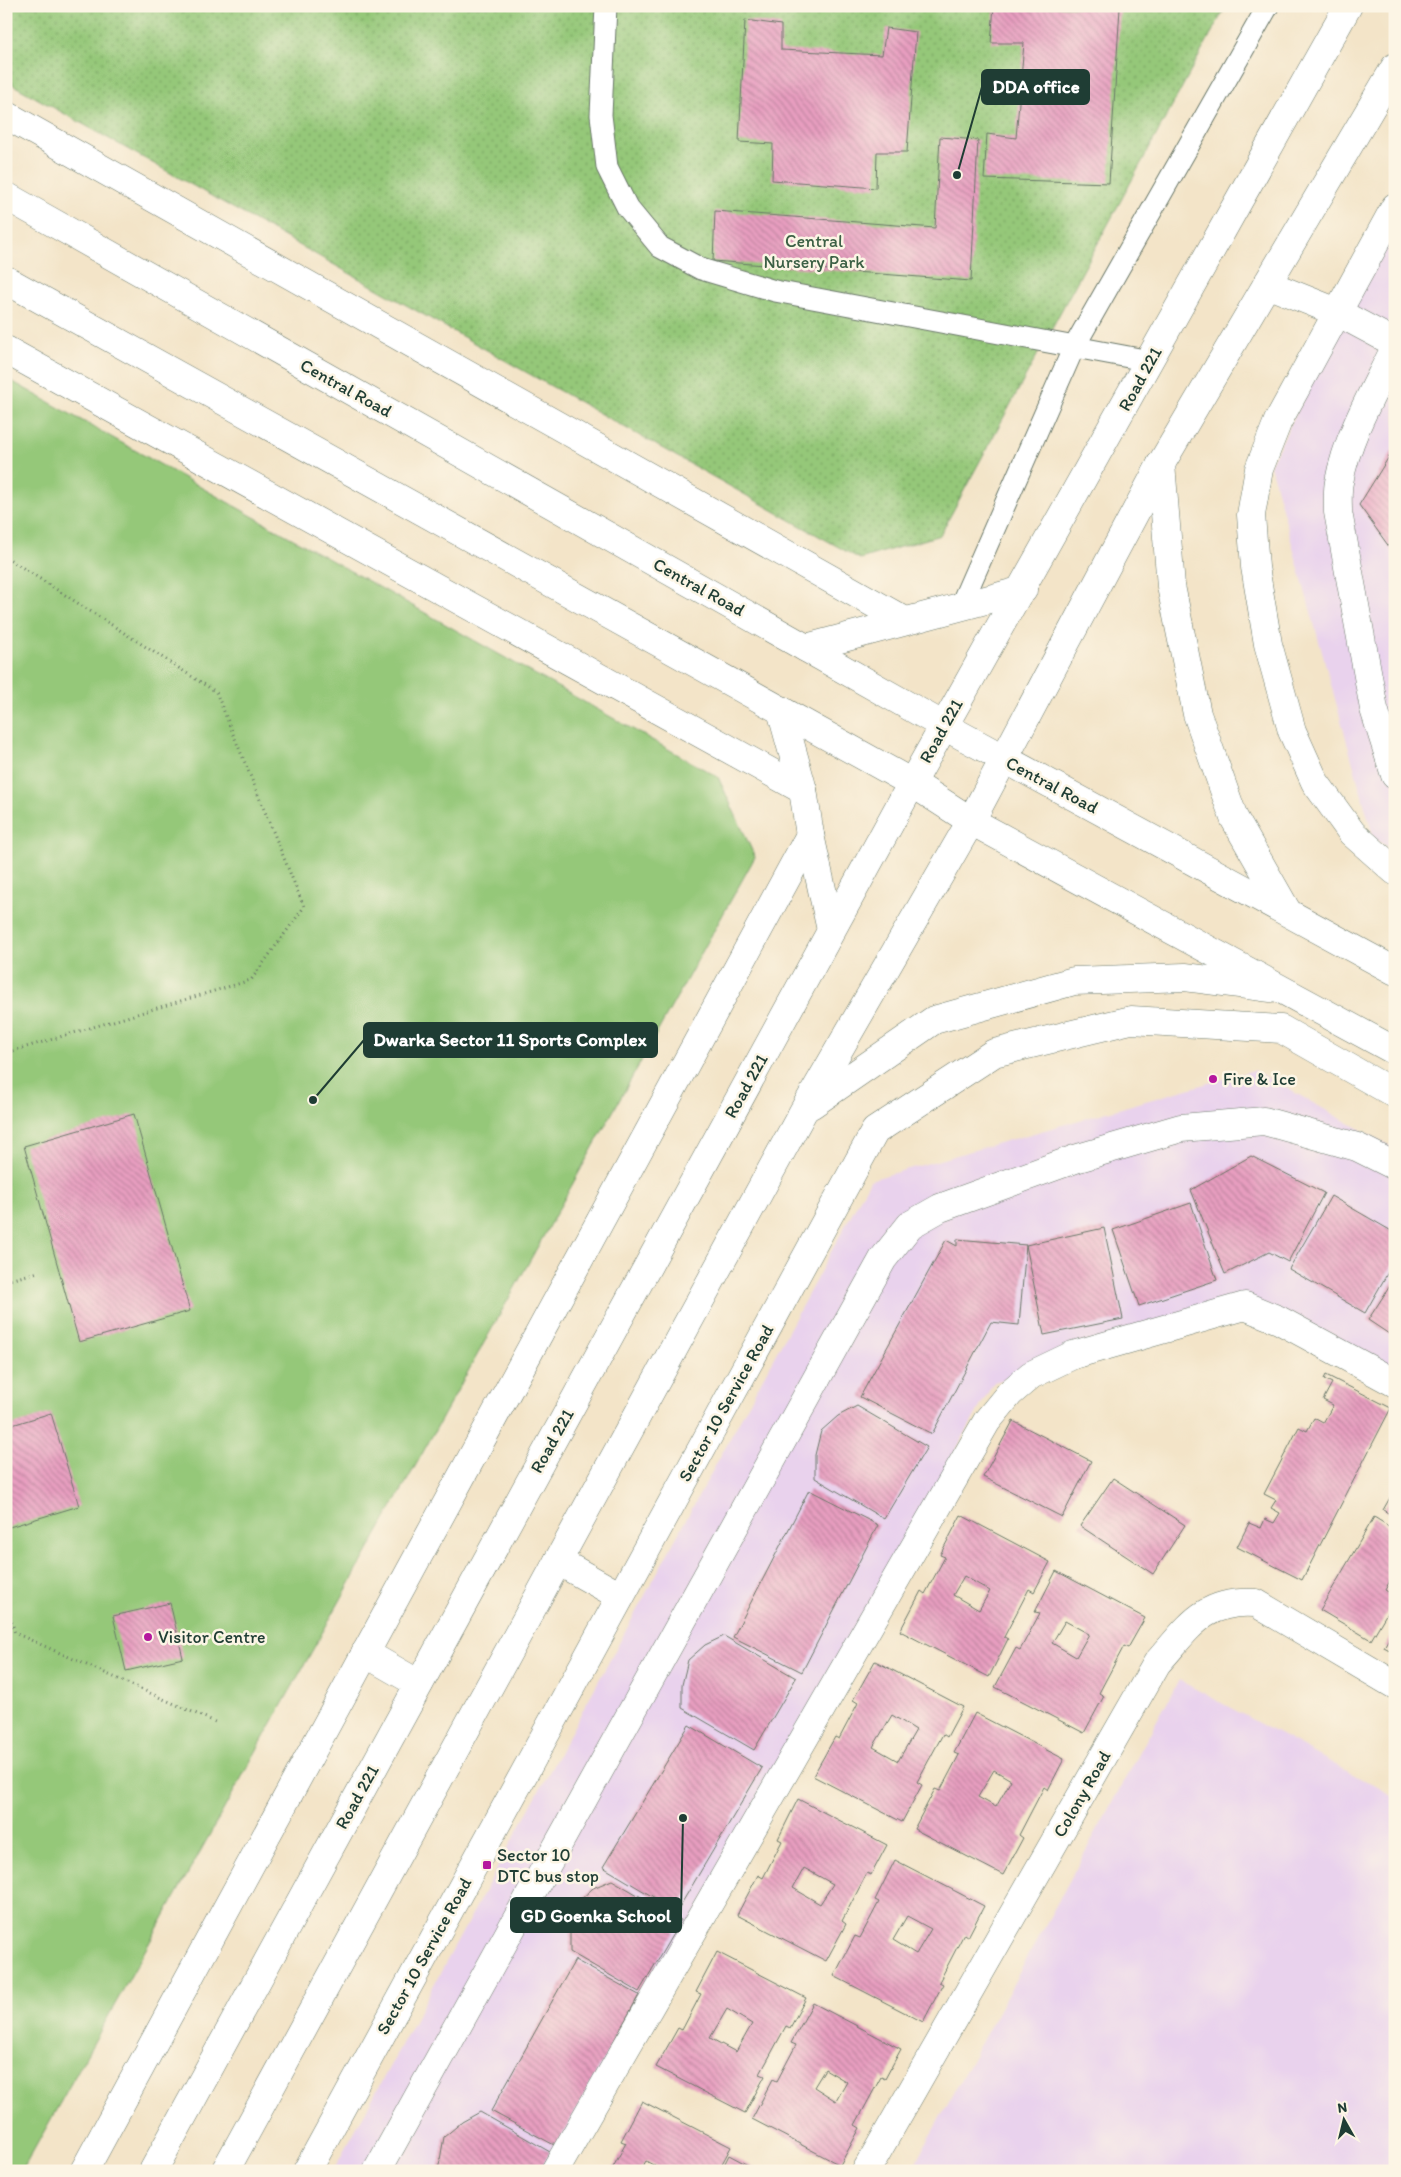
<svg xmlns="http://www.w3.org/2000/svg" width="1401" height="2177" font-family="Itim,sans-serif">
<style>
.built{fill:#e9d2ed}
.green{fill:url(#green-dots);stroke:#5a8256}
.pitch{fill:#95c879;stroke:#5a8256}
.building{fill:url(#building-back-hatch);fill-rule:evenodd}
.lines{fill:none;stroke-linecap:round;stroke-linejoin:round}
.service-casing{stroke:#697768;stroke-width:23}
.minor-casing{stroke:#697768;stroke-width:29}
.secondary-casing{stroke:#697768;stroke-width:29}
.path{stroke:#697768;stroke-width:3;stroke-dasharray:1 4;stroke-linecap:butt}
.service{stroke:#fff;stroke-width:21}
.minor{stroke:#fff;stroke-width:28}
.secondary{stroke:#fff;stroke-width:28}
.poi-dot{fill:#b5179e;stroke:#fcf5e5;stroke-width:2}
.labels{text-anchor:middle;stroke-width:5;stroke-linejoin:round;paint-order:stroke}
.park-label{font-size:18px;fill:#3c6045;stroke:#fcf5e5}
.street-label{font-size:18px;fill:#1f3d34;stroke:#fcf5e5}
.poi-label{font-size:18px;fill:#1f3d34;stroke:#fcf5e5;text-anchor:start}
.leader{fill:none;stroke:#1f3d34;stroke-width:2}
.callout-dot{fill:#1f3d34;stroke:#fcf5e5;stroke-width:2}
.callout{fill:#1f3d34;stroke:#1f3d34;stroke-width:2}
.callout-label{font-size:19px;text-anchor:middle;font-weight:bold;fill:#fff}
</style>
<defs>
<pattern id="green-dots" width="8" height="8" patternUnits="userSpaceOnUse" patternTransform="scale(1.25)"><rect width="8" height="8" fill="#95c879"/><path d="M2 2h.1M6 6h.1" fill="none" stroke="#79a464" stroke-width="1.8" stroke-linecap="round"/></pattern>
<pattern id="building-back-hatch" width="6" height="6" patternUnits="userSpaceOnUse" patternTransform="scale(1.25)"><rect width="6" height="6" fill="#e89ec0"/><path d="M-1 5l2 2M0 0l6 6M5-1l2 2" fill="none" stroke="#bb829d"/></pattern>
</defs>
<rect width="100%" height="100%" fill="#fcf5e5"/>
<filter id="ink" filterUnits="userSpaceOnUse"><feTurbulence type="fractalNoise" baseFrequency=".02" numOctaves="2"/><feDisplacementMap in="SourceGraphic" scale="10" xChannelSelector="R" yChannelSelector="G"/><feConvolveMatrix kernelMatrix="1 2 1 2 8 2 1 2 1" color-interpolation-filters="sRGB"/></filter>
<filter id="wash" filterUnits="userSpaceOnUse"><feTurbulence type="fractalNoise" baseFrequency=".0096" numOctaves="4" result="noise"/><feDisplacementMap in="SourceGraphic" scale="20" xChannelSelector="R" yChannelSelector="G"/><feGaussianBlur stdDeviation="1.12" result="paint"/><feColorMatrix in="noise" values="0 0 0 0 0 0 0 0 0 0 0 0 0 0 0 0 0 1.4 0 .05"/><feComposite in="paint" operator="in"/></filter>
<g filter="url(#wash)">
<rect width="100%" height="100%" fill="#f3e4c8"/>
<g class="built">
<path d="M1395,220V851L1374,839L1270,465Z"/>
<path d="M1254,1070L1395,1149V1376L1266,1306L994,1382L551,2171H333L870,1180Z"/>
<path d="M1179,1680L1395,1797V2171H911Z"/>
</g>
<path class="green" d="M6,6H1226L940,535L860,559L6,81Z"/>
<path class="pitch" d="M6,378L718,777L755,857L22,2171H6Z"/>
<g id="blocks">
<g class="building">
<path d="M994,6L1120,8L1109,183L984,179L987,134L1016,138L1024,43H991Z"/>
<path d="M745,20L781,25V50L882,55L886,28L916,32L907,152H877L876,188L772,180L773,144L739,142Z"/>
<path d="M940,137L978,140L971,281L713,261L715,211L935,228Z"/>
<path d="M1395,447V555L1359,505Z"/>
<path d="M134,1114L190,1311L79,1342L24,1146Z"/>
<path d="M1251,1156L1324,1193L1288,1262L1269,1252L1225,1274L1191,1190Z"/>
<path d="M1331,1196L1395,1233V1260L1365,1313L1289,1269Z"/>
<path d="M1191,1203L1217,1280L1139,1306L1113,1230Z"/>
<path d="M1104,1228L1123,1319L1044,1335L1026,1245L1019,1325L991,1322L932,1434L860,1397L946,1240L957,1246V1239L1026,1245Z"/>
<path d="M1395,1278V1338L1368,1320Z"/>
<path d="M1326,1375L1391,1408L1302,1580L1237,1547L1249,1523L1261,1528L1265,1519L1274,1523L1280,1513L1271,1508L1276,1500L1264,1494L1299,1427L1307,1431L1314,1418L1323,1423L1333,1405L1323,1400L1332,1383L1324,1379Z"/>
<path d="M857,1406L927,1447L884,1519L815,1478V1455L821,1431L838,1416Z"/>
<path d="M51,1413L79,1506L6,1528V1427Z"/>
<path d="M1013,1421L1091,1461L1062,1517L983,1477Z"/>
<path d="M1113,1478L1185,1525L1153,1574L1080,1526Z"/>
<path d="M1395,1489V1517L1383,1510Z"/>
<path d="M809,1490L878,1525L802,1672L733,1637Z"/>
<path d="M961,1515L1050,1562L1034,1592L1029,1589L1004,1637L1008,1639L989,1677L900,1631L921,1591L925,1594L945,1557L940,1555ZM964,1576L990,1591L979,1610L953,1595Z"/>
<path d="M1374,1517L1395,1530V1581L1391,1579L1385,1590L1395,1596V1599L1371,1640L1320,1610Z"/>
<path d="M1056,1571L1145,1618L1128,1648L1124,1646L1099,1693L1104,1696L1084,1733L995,1687L1016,1648L1020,1650L1040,1613L1035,1612ZM1065,1621L1089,1634L1076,1657L1052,1643Z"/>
<path d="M170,1603L183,1658L126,1671L113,1616Z"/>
<path d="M1395,1628V1653L1384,1647Z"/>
<path d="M724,1636L796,1678L754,1750L682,1708V1685L688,1660L705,1645Z"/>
<path d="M875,1661L963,1707L947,1737L943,1734L917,1782L922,1785L902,1822L813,1776L835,1737L839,1739L858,1703L853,1700ZM892,1715L916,1730L898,1761L873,1747Z"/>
<path d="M975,1713L1064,1759L1048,1790L1044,1787L1019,1835L1023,1838L1003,1875L914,1829L935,1789L940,1791L959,1755L954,1753ZM994,1770L1011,1780L996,1807L978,1797Z"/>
<path d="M689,1725L762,1768L677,1911L603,1867Z"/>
<path d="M798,1799L887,1845L871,1875L867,1873L842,1921L846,1924L826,1961L737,1915L758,1875L763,1878L782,1841L778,1839ZM804,1868L833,1884L820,1904L793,1888Z"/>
<path d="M895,1860L984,1906L968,1937L964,1934L939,1982L943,1984L923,2022L834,1976L855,1936L860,1938L879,1902L875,1900ZM907,1916L931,1929L916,1954L893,1940Z"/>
<path d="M612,1880L681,1920L639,1992L570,1952V1928L576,1904L593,1888Z"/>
<path d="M717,1952L806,1998L790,2028L786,2026L760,2074L765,2076L745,2113L656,2067L678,2028L682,2030L701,1994L696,1992ZM727,2009L752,2024L736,2052L710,2038Z"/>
<path d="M575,1960L639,1995L556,2146L491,2111Z"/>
<path d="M813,2003L901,2049L885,2079L881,2077L855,2125L860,2128L840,2165L752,2119L773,2079L777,2081L796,2045L791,2043ZM825,2069L847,2082L836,2101L814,2087Z"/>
<path d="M642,2101L731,2147L718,2171H664L646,2161L640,2171H611L626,2143L621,2141Z"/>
<path d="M480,2112L550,2152L539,2171H438L444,2137L462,2122Z"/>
<path d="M729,2155L759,2171H721Z"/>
</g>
</g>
</g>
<g filter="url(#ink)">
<use href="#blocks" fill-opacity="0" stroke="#697768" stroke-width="1"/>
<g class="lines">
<defs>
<g id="service">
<path d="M606,6L601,115L607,167L627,207L660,247L701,269L775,291L1150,361"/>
<path d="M960,607L1074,347L1268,6"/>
</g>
<g id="minor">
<path d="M6,115L905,621"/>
<path d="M1395,207L1278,421L1259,469L1251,515L1255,567L1268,644L1292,731L1315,782L1352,833L1395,871"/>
<path d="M1267,284L1337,312L1395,343"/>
<path d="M1395,348C1374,391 1348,434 1339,482C1337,491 1338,503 1338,512L1374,709L1395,775"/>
<path d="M6,350L803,790"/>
<path d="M84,2171L810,835"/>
<path d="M307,2171L875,1131L994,1053L1131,1020L1281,1029L1395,1094"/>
<path d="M377,2171L883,1259L910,1225L940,1208L1075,1159L1181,1128L1264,1121L1357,1147L1395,1166"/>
<path d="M555,2171L987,1421L1010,1393L1031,1375L1073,1355L1245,1306L1279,1320L1395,1383"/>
<path d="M866,2171L1157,1663C1189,1628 1203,1599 1256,1603L1395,1685"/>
</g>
<g id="secondary">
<path d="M6,196L944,726L1395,971"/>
<path d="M6,280L912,783L971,821L1395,1051"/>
<path d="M1161,464L1171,586L1197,714L1234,818L1287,911"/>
<path d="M806,648L1023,590"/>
<path d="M781,710L803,790L810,835L831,930"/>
<path d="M811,1105L934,1020L1074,981L1185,977L1271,988"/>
<path d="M558,1561L620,1596"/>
<path d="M365,1653L419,1684"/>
<path d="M153,2171L912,783L1348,6"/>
<path d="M225,2171L804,1110L971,821L1161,464L1395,67"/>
</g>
</defs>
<use href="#service" class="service-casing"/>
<use href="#minor" class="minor-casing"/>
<use href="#secondary" class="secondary-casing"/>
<g class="path">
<path d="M6,557L216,692L304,907L251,980L6,1053"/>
<path d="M6,1281L38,1272"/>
<path d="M6,1602L15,1633L215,1722"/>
</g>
<use href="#service" class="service"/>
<use href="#minor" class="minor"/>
<use href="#secondary" class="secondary"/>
</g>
</g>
<g class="poi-dot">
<circle cx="1213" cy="1079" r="5"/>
<circle cx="148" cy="1637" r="5"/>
<rect x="482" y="1860" width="10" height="10" rx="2.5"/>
</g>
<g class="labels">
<g class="park-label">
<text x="814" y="247">Central<tspan x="814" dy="21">Nursery Park</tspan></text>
</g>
<g class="street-label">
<text transform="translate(1140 379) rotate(-61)" y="6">Road 221</text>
<text transform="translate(346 388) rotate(29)" y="6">Central Road</text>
<text transform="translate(699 587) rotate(29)" y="6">Central Road</text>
<text transform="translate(941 731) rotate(-61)" y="6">Road 221</text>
<text transform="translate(1052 785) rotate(28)" y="6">Central Road</text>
<text transform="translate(746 1086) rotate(-61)" y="6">Road 221</text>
<text transform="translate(726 1403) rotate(-61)" y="6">Sector 10 Service Road</text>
<text transform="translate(552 1441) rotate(-61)" y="6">Road 221</text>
<text transform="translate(1082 1794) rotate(-60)" y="6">Colony Road</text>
<text transform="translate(357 1797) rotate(-61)" y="6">Road 221</text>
<text transform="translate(424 1956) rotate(-61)" y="6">Sector 10 Service Road</text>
</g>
<g class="poi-label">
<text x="1223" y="1085">Fire &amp; Ice</text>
<text x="158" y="1643">Visitor Centre</text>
<text x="497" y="1861">Sector 10<tspan x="497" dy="21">DTC bus stop</tspan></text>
</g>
</g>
<path class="leader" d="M957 175L982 87M313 1100L364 1040M683 1818L681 1915"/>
<g class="callout-dot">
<circle cx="957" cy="175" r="5"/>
<circle cx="313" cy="1100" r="5"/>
<circle cx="683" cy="1818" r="5"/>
</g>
<g class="callout">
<rect x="982" y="70" width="107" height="34" rx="5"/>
<rect x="364" y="1023" width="293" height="34" rx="5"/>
<rect x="511" y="1898" width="170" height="34" rx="5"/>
</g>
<g class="callout-label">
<text x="1036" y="93">DDA office</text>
<text x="510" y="1046">Dwarka Sector 11 Sports Complex</text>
<text x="596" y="1922">GD Goenka School</text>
</g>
<rect width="1401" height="2177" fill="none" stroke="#fcf5e5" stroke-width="25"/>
<g transform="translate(1344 2120) rotate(352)" stroke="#fcf5e5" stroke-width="4" paint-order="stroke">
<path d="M0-4L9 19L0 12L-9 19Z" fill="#1f3d34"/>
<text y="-8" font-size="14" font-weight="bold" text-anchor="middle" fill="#1f3d34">N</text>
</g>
</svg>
